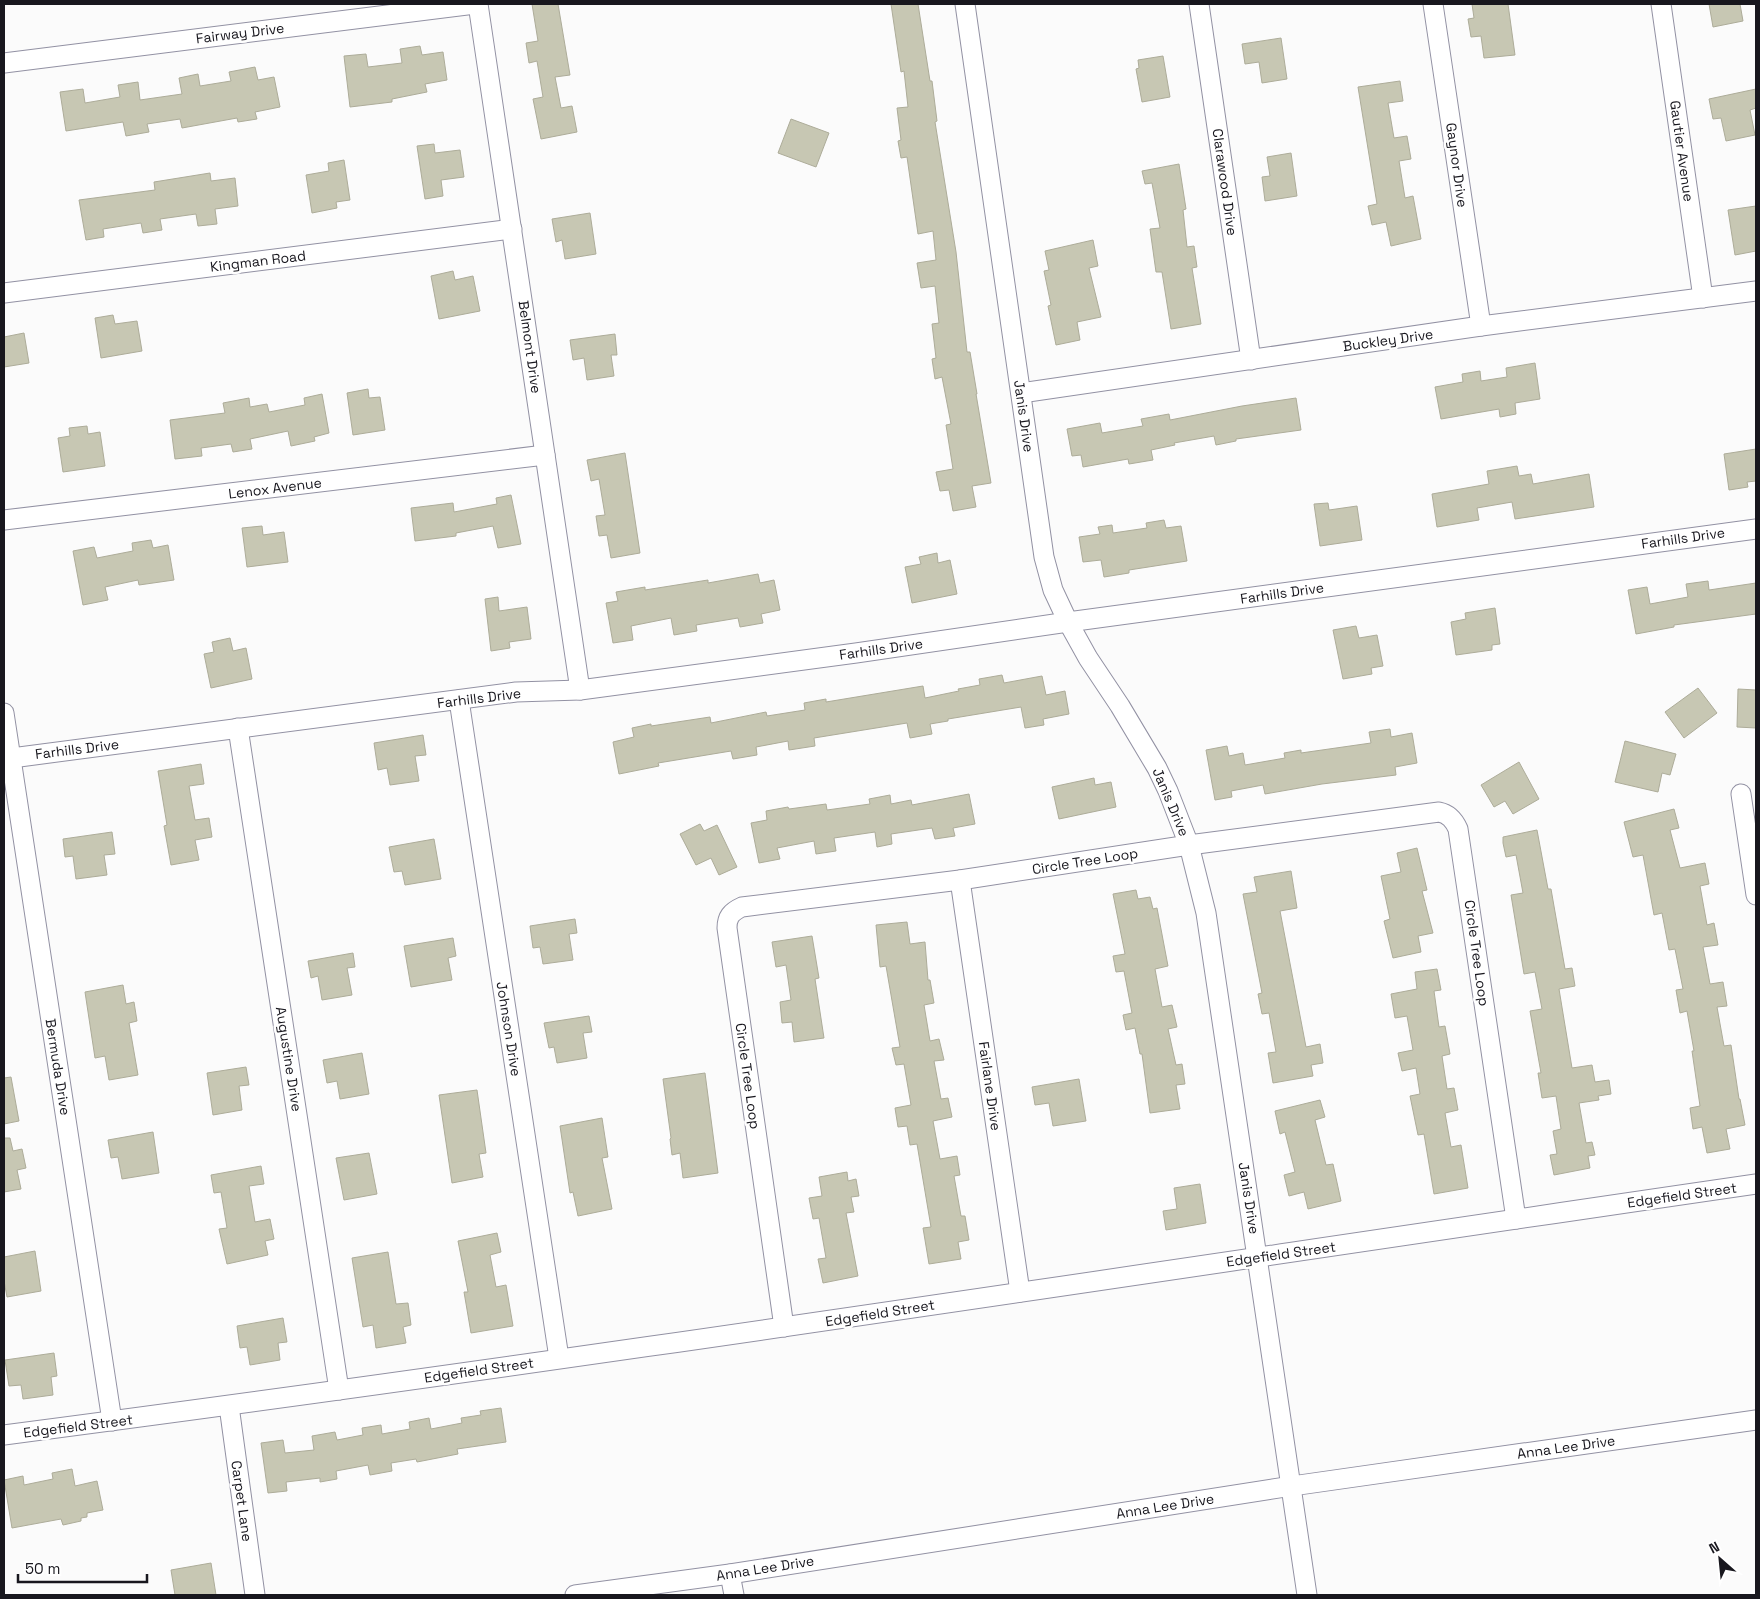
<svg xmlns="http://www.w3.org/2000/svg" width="1760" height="1599" font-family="'Space Grotesk',sans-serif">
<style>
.building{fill:#c7c7b3;stroke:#adac99}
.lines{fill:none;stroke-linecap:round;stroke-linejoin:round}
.street-casing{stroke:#9291a3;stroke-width:21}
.street{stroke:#fff;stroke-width:19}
.labels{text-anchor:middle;stroke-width:5;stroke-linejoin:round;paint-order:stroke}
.street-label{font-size:14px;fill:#18171e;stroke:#fff}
</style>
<rect width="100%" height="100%" fill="#fbfbfb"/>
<g class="building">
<path d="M532,4H558L570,75L555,77L561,108L572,106L577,132L541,139L533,99L543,97L537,61L529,63L526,43L538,41Z"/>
<path d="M891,4H918L930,81H932L937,121L935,122L956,252L967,352H970L977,394H976L991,483L972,486L976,507L953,511L949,490L940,491L936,472L953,469L946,425L951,424L942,377L935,379L932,359L936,358L932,324L939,323L935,286L921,288L917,263L936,260L933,231L918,234L907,157L901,158L898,141L901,140L897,108L908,107L904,71L901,72Z"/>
<path d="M1472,4H1508L1515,55L1484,58L1481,36L1471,37L1468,19L1474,18Z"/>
<path d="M1709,4H1740L1743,21L1713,27Z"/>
<path d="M1281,38L1287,79L1262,83L1259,62L1245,64L1242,44Z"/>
<path d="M420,46L422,55L443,52L447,80L425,84L427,92L392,99V102L350,107L344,56L366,54L368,67L402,63L400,49Z"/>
<path d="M1163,56L1170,97L1142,102L1136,69L1139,68L1138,60Z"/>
<path d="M255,67L258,80L274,77L280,107L255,112L257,119L238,122L237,118L182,128L180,119L147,124L149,132L126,136L123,122L66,131L60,92L83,89L85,103L120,97L118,85L138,82L140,100L182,94L179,78L198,74L200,86L231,81L229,72Z"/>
<path d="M1400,81L1403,101L1388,103L1394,138L1407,136L1411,159L1399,161L1405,198L1413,196L1421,239L1391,246L1386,222L1372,225L1368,206L1377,204L1358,87Z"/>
<path d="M1756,89V108L1750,110L1755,135L1726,141L1721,118L1713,119L1709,99Z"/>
<path d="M791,119L829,133L816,167L778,153Z"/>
<path d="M434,144L435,153L460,150L464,177L441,180L443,196L425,199L417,146Z"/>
<path d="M1291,153L1297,196L1265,201L1262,177L1270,176L1267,157Z"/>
<path d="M344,160L350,200L336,202L337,208L312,213L306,175L329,171L328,163Z"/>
<path d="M1179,164L1186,209L1183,210L1187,247L1194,246L1197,267L1192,268L1201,324L1171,329L1162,272H1156L1150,229L1160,228L1152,183L1145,184L1142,171Z"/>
<path d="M210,173L211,181L235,178L238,206L215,209L217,224L198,226L196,214L160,219L162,230L143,233L141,223L103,229L104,237L86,240L79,200L155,190L154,182Z"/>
<path d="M1756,206V251L1735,255L1728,210Z"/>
<path d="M590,213L596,254L565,259L562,240L556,242L552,219Z"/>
<path d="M1093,240L1098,266L1089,268L1101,317L1077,322L1080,340L1056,345L1048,306L1051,305L1044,271L1049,270L1045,251Z"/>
<path d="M453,271L455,280L473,276L480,311L439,319L431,276Z"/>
<path d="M113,315L115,324L137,321L142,351L101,358L95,318Z"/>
<path d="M24,333L29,363L4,367V337Z"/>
<path d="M615,334L617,355H611L614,376L587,380L584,358L573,360L570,340Z"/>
<path d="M1535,363L1540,399L1515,403L1516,414L1500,417L1499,409L1441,419L1435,387L1463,382L1462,374L1480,371L1481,381L1507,377L1506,368Z"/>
<path d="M368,389L369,398L380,397L385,430L353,435L347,393Z"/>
<path d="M322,394L329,433L314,437L315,441L291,446L288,431L250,439L252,449L233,452L231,444L201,448L202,456L175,459L170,420L225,413L223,403L249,398L250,407L267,404L269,412L305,405L304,398Z"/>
<path d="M1296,398L1301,430L1236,439V441L1216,445L1214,436L1174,443L1175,445L1151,450L1153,460L1129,464L1128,459L1083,467L1081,455L1072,456L1067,429L1100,423L1102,433L1143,426L1141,419L1169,414L1170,420L1242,406Z"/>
<path d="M87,426L88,434L100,432L105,466L63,472L58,438L70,436L69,428Z"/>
<path d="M1756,449V481L1747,482L1748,487L1729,490L1724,454Z"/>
<path d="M625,453L640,553L611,558L607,535L599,536L596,516L605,515L599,479L591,481L587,460Z"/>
<path d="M1517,466L1519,476L1531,474L1533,484L1589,474L1594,507L1515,519L1512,502L1477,508L1479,520L1437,527L1432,494L1489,484L1487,471Z"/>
<path d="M511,495L521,544L498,548L493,526L456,533V536L415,541L411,508L453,503L454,512L497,504L496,498Z"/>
<path d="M1328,503L1329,510L1357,506L1362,540L1320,546L1314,504Z"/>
<path d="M1164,520L1166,528L1181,526L1187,561L1129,570V573L1104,577L1101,560L1083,562L1079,537L1100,534L1098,527L1112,525L1113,533L1147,528L1146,523Z"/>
<path d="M262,526L263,535L284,532L288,562L247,567L242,528Z"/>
<path d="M151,540L153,548L168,545L174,580L139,585L138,580L105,587L108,600L83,605L73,551L94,547L97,558L133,551L132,543Z"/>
<path d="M937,553L938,563L950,560L957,594L912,603L905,567L921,564L919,557Z"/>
<path d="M758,574L760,583L774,580L780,610L761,614L763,623L740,627L738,618L696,625L697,631L674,635L671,618L631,626L633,640L613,643L606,603L618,601L616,592L645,587V590L708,580V583Z"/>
<path d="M1708,581L1709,590L1756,583V614L1674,625V627L1636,634L1628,590L1647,587L1650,604L1688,597L1686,584Z"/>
<path d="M498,597L499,611L527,607L531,639L509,642L510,648L491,651L485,599Z"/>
<path d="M1495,608L1500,644L1492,645V650L1456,655L1451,622L1466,619L1465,613Z"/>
<path d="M1356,626L1359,638L1377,635L1383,666L1371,668L1372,674L1343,679L1333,630Z"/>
<path d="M230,638L233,651L246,648L252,679L211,688L204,654L214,652L212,642Z"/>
<path d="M1002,675L1004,683L1042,676L1046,695L1065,691L1069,714L1043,719L1044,725L1025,728L1021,707L948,719V721L930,724L932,734L910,738L907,723L814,738L815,746L789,750L788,741L756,747L757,755L733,759L731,751L658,763L659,766L619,774L613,742L634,737L632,728L651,724V726L710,717L711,723L766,712L767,716L805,710L804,703L826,699V702L923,686L925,698L959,691L958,689L980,685L979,679Z"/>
<path d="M1698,688L1717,713L1684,738L1665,712Z"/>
<path d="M1738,689L1756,690V728L1737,727Z"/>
<path d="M1390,729L1391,737L1412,733L1417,763L1395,767L1396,775L1322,784L1265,794L1263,785L1231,791L1232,797L1215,800L1206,750L1227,746L1229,756L1243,753L1245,765L1285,758L1284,753L1301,750V753L1371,743L1369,732Z"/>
<path d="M423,735L426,755L415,756L419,781L390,785L387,768L378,770L374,743Z"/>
<path d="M1625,741L1676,754L1670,775L1662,773L1658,792L1615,782Z"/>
<path d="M1519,762L1539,799L1513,814L1505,801L1494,807L1481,785Z"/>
<path d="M201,764L204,784L189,786L195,820L209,818L212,837L195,840L199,860L171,865L164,826L167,825L158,771Z"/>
<path d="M1094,778L1095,785L1111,782L1116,807L1059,819L1052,787Z"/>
<path d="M969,794L975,824L953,828L955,836L935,839L932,828L891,834L892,844L877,847L875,832L834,838L836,851L816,854L814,841L777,848L780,859L759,863L751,823L767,820L766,811L788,807L789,809L826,804L827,810L870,804L869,799L890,795L891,804L911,800L912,805Z"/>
<path d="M1674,809L1679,828L1670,830L1680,868L1705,863L1709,884L1700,886L1707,925L1714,923L1718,945L1703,947L1710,984L1723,982L1727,1006L1717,1007L1724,1046L1731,1045L1739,1099H1740L1745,1125L1726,1129L1730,1149L1707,1153L1702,1127L1693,1129L1690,1108L1700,1106L1692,1051H1694L1687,1011L1680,1013L1676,990L1683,989L1675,949L1669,950L1662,913L1654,915L1643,855L1633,857L1624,822Z"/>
<path d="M700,824L704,831L717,825L737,867L719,875L711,858L696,865L680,834Z"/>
<path d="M1537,830L1548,889H1551L1565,969L1572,968L1575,986L1559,989L1572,1068L1592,1065L1595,1082L1609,1080L1611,1094L1598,1096L1599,1100L1579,1103L1586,1143L1592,1142L1595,1155L1588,1156L1590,1168L1554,1175L1550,1155L1557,1154L1553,1131L1561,1129L1556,1096L1542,1098L1538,1073H1541L1530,1011L1542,1009L1535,972L1524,974L1511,895L1523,893L1516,855L1506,857L1503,843V837Z"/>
<path d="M112,832L115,854L104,855L107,875L76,879L73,856L65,857L63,839Z"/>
<path d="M434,839L441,879L405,885L402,871L394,872L389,847Z"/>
<path d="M1417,848L1427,890L1422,891L1433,933L1418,936L1421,952L1393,958L1384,921L1390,919L1381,876L1401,872L1397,853Z"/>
<path d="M1291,871L1297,908L1280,911L1306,1047L1320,1044L1323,1063L1311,1065L1313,1076L1273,1083L1268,1053L1276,1052L1269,1013L1262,1014L1258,994L1262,993L1243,894L1257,892L1254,877Z"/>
<path d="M1136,890L1138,899L1150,897L1153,909L1157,908L1168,966L1155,969L1162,1007L1172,1005L1177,1027L1168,1029L1176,1065L1182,1064L1185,1084L1176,1085L1180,1109L1150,1113L1142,1054H1140L1135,1028L1126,1030L1123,1015L1132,1013L1124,971L1116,972L1113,956L1125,954L1113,894Z"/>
<path d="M575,919L577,933L569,934L573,960L543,964L540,947L533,948L530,926Z"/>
<path d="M907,922L910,944L925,942L928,980H930L934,1003L924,1005L930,1041L939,1039L944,1060L934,1061L941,1099L948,1098L952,1117L933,1121L940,1159L957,1156L960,1175L954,1176L961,1216H965L969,1240L958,1242L961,1259L929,1264L923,1228L931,1227L917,1144L910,1145L907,1126L898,1127L895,1108L911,1105L904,1064L896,1065L892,1048L900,1047L886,966L880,967L876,925Z"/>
<path d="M812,936L819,978L815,979L824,1038L794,1042L792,1022L782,1023L780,1002L791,1000L786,965L776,967L772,942Z"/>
<path d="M453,938L456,956L448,958L452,980L411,987L404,946Z"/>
<path d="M353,953L355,967L347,968L352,995L322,1000L318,976L311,978L308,961Z"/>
<path d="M1437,969L1441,990L1434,991L1439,1027L1445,1026L1450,1054L1442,1056L1447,1089L1454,1088L1458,1110L1445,1113L1451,1147L1461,1145L1468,1188L1434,1194L1424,1134L1418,1135L1410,1096L1420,1094L1416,1068L1402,1071L1398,1053L1413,1050L1407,1016L1395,1018L1391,994L1417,989L1415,972Z"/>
<path d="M123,985L126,1004L134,1002L137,1021L129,1023L138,1075L109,1080L105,1056L95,1058L85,992Z"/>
<path d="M589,1016L592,1032L583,1033L587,1058L557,1063L554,1047L549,1048L544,1023Z"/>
<path d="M362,1053L369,1094L340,1099L337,1081L327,1083L323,1060Z"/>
<path d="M246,1067L249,1085L239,1086L242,1110L213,1115L207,1073Z"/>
<path d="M705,1073L718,1173L683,1178L680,1153L672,1155L670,1139L671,1138L663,1079Z"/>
<path d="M11,1077L19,1121L4,1124V1078Z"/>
<path d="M1079,1079L1086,1121L1053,1126L1049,1103L1035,1105L1032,1087Z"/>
<path d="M477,1090L486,1153L479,1154L483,1177L452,1183L439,1095Z"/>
<path d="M1320,1100L1325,1117L1315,1120L1326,1165L1333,1164L1341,1201L1308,1209L1304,1192L1289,1196L1284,1175L1295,1172L1285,1132L1280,1134L1275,1111Z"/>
<path d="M602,1118L608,1157L602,1158L612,1209L578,1216L573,1192L570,1193L560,1126Z"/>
<path d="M153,1132L159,1173L122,1179L118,1157L111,1158L108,1140Z"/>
<path d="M4,1138H10L13,1151L22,1149L26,1168L17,1170L21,1189L4,1192Z"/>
<path d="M369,1153L377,1194L344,1200L336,1158Z"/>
<path d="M261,1166L264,1184L249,1186L255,1222L270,1219L274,1239L265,1241L268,1255L227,1264L219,1229L227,1228L221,1192L214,1193L211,1175Z"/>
<path d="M847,1172L848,1181L856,1179L859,1196L851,1197L854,1212L846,1213L858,1276L823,1283L818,1259L826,1258L819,1218L813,1219L809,1198L822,1196L819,1177Z"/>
<path d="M1200,1184L1206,1223L1166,1230L1163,1211L1177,1209L1174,1188Z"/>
<path d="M497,1233L501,1252L490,1255L496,1287L506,1285L513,1326L471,1333L464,1292H468L458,1241Z"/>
<path d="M35,1251L41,1291L7,1297L4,1281V1257Z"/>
<path d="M388,1252L396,1304L408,1303L411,1325L403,1327L406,1343L376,1348L373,1325L363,1327L352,1258Z"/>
<path d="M283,1318L287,1342L278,1343L280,1360L250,1365L247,1347L240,1348L237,1326Z"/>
<path d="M54,1353L57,1376L51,1377L53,1395L23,1399L21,1385L9,1386L5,1360Z"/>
<path d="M501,1408L506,1442L457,1449L458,1454L417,1462L416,1459L391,1463L392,1471L370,1475L368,1465L336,1471L337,1479L320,1482V1478L286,1482L287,1491L268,1493L261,1443L283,1440L285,1453L314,1450L312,1436L335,1432L337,1440L363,1435L362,1428L381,1425L382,1434L410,1429L409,1422L429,1418L431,1429L462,1423L461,1418L481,1415L480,1411Z"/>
<path d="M72,1469L75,1486L97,1481L103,1510L87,1513V1517L81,1518V1521L63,1525L61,1519L12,1528L4,1480L23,1476L24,1485L53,1479L52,1473Z"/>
<path d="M211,1563L216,1595H175L171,1570Z"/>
</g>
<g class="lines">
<defs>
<g id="street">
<path d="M478,4L580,690"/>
<path d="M965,4L1044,557L1053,590L1068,622L1088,658L1120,706L1157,768L1168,791L1189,845L1206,913L1307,1595"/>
<path d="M1199,4L1251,360"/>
<path d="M1433,4L1481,326"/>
<path d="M1661,4L1703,298"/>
<path d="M4,63L475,4"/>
<path d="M4,293L512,229"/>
<path d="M1021,393L1481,326L1756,291"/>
<path d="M4,520L545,455"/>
<path d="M459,700L559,1358"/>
<path d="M4,713L112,1421"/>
<path d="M238,728L339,1390"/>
<path d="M4,759L516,692L580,690L856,653L1068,622L1756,529"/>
<path d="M1741,794L1756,895"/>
<path d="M960,880L1020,1292"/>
<path d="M784,1327L727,928C727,917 731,912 742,907L960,880L1189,845L1439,812C1449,814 1454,820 1458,829L1516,1219"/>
<path d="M229,1406L255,1595"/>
<path d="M4,1435C589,1359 1172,1269 1756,1184"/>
<path d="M730,1574L734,1595"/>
<path d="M575,1595L730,1574L1292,1486L1756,1420"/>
</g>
</defs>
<use href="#street" class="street-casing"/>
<use href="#street" class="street"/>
</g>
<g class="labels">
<g class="street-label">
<text transform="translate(240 33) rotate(-7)" y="5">Fairway Drive</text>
<text transform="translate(1682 151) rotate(82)" y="5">Gautier Avenue</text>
<text transform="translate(1457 165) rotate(82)" y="5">Gaynor Drive</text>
<text transform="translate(1225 182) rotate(82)" y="5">Clarawood Drive</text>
<text transform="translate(258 261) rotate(-7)" y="5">Kingman Road</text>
<text transform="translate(1388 340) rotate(-8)" y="5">Buckley Drive</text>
<text transform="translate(530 347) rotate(82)" y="5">Belmont Drive</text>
<text transform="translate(1024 416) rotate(82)" y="5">Janis Drive</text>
<text transform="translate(275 488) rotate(-7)" y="5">Lenox Avenue</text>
<text transform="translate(1683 538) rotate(-8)" y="5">Farhills Drive</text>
<text transform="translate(1282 593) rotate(-8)" y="5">Farhills Drive</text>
<text transform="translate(881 649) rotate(-8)" y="5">Farhills Drive</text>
<text transform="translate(479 698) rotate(-7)" y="5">Farhills Drive</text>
<text transform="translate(77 749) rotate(-7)" y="5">Farhills Drive</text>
<text transform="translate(1171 802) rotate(67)" y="5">Janis Drive</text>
<text transform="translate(1085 861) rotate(-9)" y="5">Circle Tree Loop</text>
<text transform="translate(1477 953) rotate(82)" y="5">Circle Tree Loop</text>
<text transform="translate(509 1029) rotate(81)" y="5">Johnson Drive</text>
<text transform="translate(289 1059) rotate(81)" y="5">Augustine Drive</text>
<text transform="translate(58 1067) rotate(81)" y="5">Bermuda Drive</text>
<text transform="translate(748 1076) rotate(82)" y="5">Circle Tree Loop</text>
<text transform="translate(990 1086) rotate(82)" y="5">Fairlane Drive</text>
<text transform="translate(1682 1195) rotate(-8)" y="5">Edgefield Street</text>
<text transform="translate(1249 1198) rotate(81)" y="5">Janis Drive</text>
<text transform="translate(1281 1254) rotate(-8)" y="5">Edgefield Street</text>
<text transform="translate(880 1313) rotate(-9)" y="5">Edgefield Street</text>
<text transform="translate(479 1370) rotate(-8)" y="5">Edgefield Street</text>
<text transform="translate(78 1426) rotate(-7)" y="5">Edgefield Street</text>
<text transform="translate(1566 1447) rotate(-8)" y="5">Anna Lee Drive</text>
<text transform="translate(242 1501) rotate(82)" y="5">Carpet Lane</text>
<text transform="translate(1165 1506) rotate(-9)" y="5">Anna Lee Drive</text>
<text transform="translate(765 1568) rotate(-9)" y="5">Anna Lee Drive</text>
</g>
</g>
<rect width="1760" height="1599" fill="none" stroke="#18171e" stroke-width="10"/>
<g transform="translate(1720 1559) rotate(333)" stroke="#ffffff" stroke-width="4" paint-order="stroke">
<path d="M0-4L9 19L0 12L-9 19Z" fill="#18171e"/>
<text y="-8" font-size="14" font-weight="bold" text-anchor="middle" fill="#18171e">N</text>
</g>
<path d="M18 1574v8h129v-8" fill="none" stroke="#18171e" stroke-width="2.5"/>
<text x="25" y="1574" font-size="15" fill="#18171e" stroke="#ffffff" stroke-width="4" paint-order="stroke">50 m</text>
</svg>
